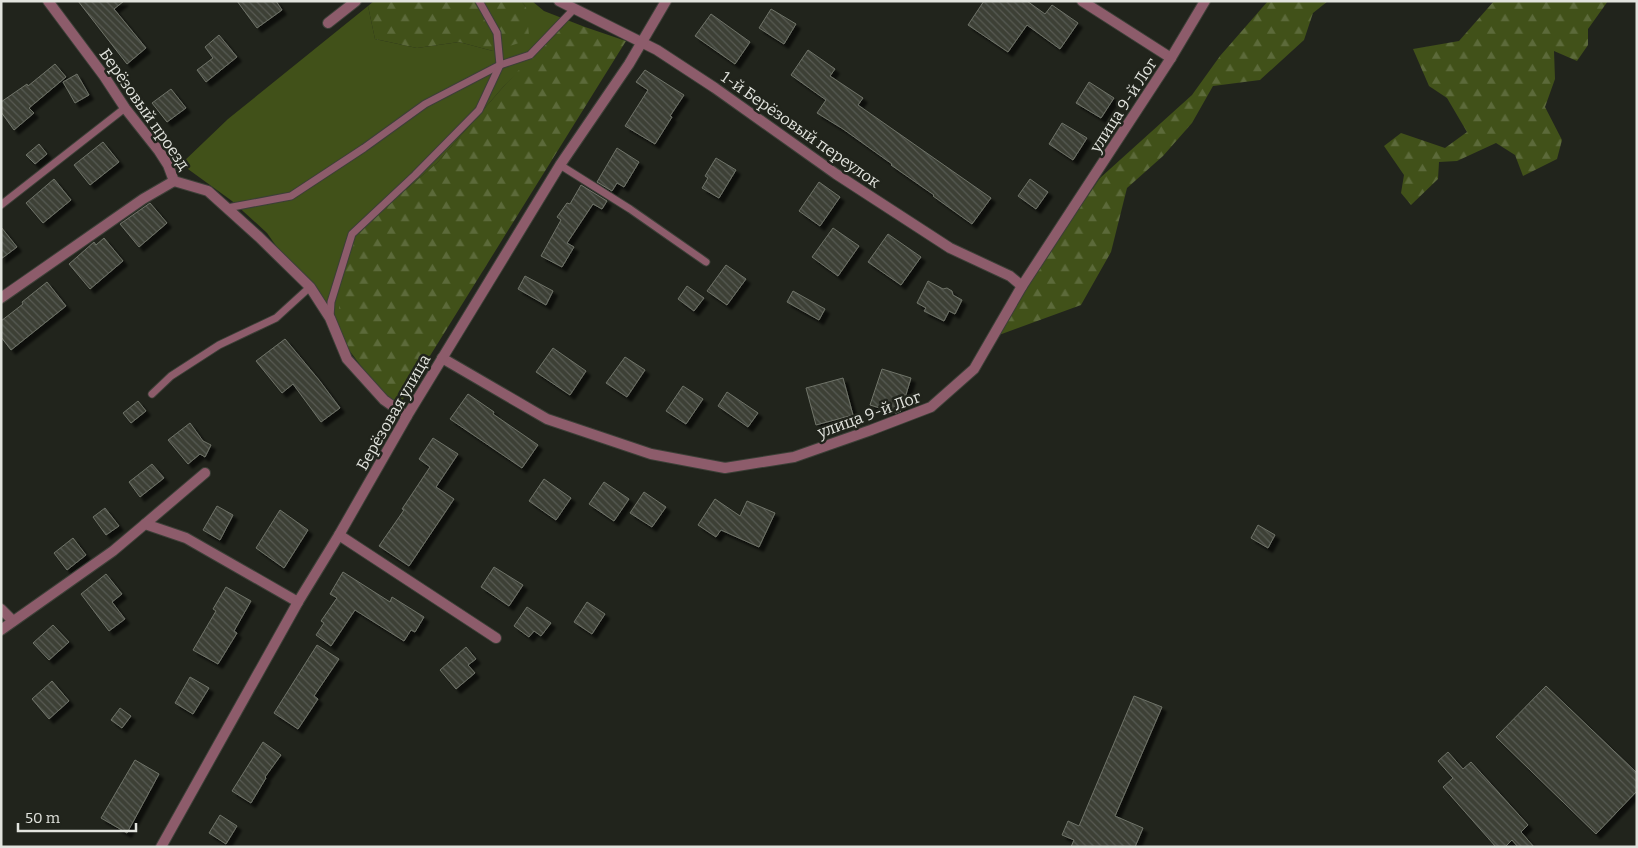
<svg xmlns="http://www.w3.org/2000/svg" width="1638" height="848" font-family="Bitter,serif">
<style>
.green{fill:#415119}
.forest{fill:url(#forest-firs)}
.building{fill:url(#building-back-hatch);stroke:#707469;filter:url(#shadow)}
.lines{fill:none;stroke-linecap:round;stroke-linejoin:round}
.lane-casing{stroke:#3c3f37;stroke-width:9}
.street-casing{stroke:#3c3f37;stroke-width:12}
.lane{stroke:#8d5c6b;stroke-width:7}
.street{stroke:#8d5c6b;stroke-width:10}
.labels{text-anchor:middle;stroke-width:5;stroke-linejoin:round;paint-order:stroke}
.street-label{font-size:16px;fill:#e2e4de;stroke:#21241c}
</style>
<defs>
<pattern id="forest-firs" width="22" height="20" patternUnits="userSpaceOnUse" patternTransform="scale(1.25)"><rect width="22" height="20" fill="#415119"/><path d="M5 1l3.5 6h-7zM16 11l3.5 6h-7z" fill="#5c6a3a"/></pattern>
<pattern id="building-back-hatch" width="6" height="6" patternUnits="userSpaceOnUse" patternTransform="scale(1.25)"><rect width="6" height="6" fill="#3c3f36"/><path d="M-1 5l2 2M0 0l6 6M5-1l2 2" fill="none" stroke="#585b53"/></pattern>
<filter id="shadow"><feDropShadow dx="4.5" dy="4.5" stdDeviation="1" flood-color="#0009"/></filter>
</defs>
<rect width="100%" height="100%" fill="#21241c"/>
<path class="green" d="M521,1H532L544,11L585,27H563L504,86L437,163L376,215L339,326L349,350L267,233L232,201L181,164L228,119L368,6L375,39L417,48L459,42L493,51L526,7Z"/>
<g class="forest">
<path d="M374,1H521L526,7L529,35L519,43L493,51L459,42L417,48L375,39L368,6Z"/>
<path d="M1268,1H1328L1313,13L1304,40L1260,80L1213,86L1192,123L1163,156L1127,188L1111,252L1081,305L999,335L1049,252L1100,178L1192,95L1220,56Z"/>
<path d="M1494,1H1608L1588,29V45L1577,61L1554,51L1555,79L1545,107L1562,140L1557,159L1523,176L1515,155L1496,143L1457,161L1439,162L1438,179L1411,205L1401,193L1404,175L1384,146L1401,133L1445,148L1467,132L1447,98L1429,86L1413,49L1459,41Z"/>
<path d="M563,27H585L626,41L400,404L385,398L349,350L339,326V288L352,242L376,215L437,163L504,86L542,45Z"/>
</g>
<g class="building">
<path d="M78,1H124L114,9L146,48L127,64Z"/>
<path d="M237,1H276L282,10L257,28Z"/>
<path d="M984,1H1027L1045,14L1052,5L1078,23L1060,49L1027,25L1008,52L968,25Z"/>
<path d="M771,9L796,24L784,44L759,28Z"/>
<path d="M711,14L750,42L735,64L695,36Z"/>
<path d="M219,35L237,57L206,82L197,70L213,58L205,47Z"/>
<path d="M808,50L835,69L830,76L863,98L858,105L991,198L972,224L933,196L934,195L891,165L892,164L843,129L817,113L826,100L791,75Z"/>
<path d="M55,64L66,77L29,108L34,113L14,130L1,112V102L27,84L28,86Z"/>
<path d="M645,70L684,95L670,116L672,117L655,144L625,126L648,90L636,82Z"/>
<path d="M77,74L89,95L75,103L63,82Z"/>
<path d="M1089,82L1114,98L1101,118L1076,103Z"/>
<path d="M171,89L186,108L167,122L152,103Z"/>
<path d="M1062,123L1087,138L1073,160L1049,144Z"/>
<path d="M103,142L119,162L90,185L74,165Z"/>
<path d="M39,144L47,154L35,164L26,155Z"/>
<path d="M617,148L639,162L624,187L617,183L612,191L597,182Z"/>
<path d="M716,158L736,170L719,198L702,188L708,178L705,176Z"/>
<path d="M54,179L71,200L43,223L26,203Z"/>
<path d="M1030,179L1048,192L1036,209L1018,196Z"/>
<path d="M819,182L840,197L820,226L799,211Z"/>
<path d="M581,185L607,201L602,209L593,204L567,243L574,247L562,267L541,256L561,220L557,217L567,203L570,204Z"/>
<path d="M150,203L167,223L139,247L120,224Z"/>
<path d="M1,227L17,247L1,259Z"/>
<path d="M833,228L859,246L838,276L812,257Z"/>
<path d="M888,234L921,257L901,285L868,262Z"/>
<path d="M104,238L123,261L90,289L69,264L94,242L96,245Z"/>
<path d="M726,265L746,279L727,305L707,291Z"/>
<path d="M525,276L553,291L546,305L518,289Z"/>
<path d="M928,281L943,289L947,288L952,291L953,295L962,300L955,314L949,311L944,321L924,311L926,308L917,303Z"/>
<path d="M47,282L66,306L11,350L1,337V321L23,304L22,302Z"/>
<path d="M687,286L704,298L694,311L678,299Z"/>
<path d="M793,291L825,309L819,320L787,302Z"/>
<path d="M285,339L319,380L340,408L321,422L293,384L282,393L256,361Z"/>
<path d="M553,348L586,371L570,395L536,372Z"/>
<path d="M625,357L645,370L627,397L606,383Z"/>
<path d="M882,369L911,378L901,411L896,413L870,405Z"/>
<path d="M843,378L853,415L816,425L806,388Z"/>
<path d="M683,386L703,399L686,424L666,411Z"/>
<path d="M727,392L758,413L748,427L718,406Z"/>
<path d="M468,394L494,412L493,414L538,445L522,468L450,419Z"/>
<path d="M138,401L146,411L131,423L123,413Z"/>
<path d="M190,423L203,441L211,445L205,457L200,454L188,464L168,440Z"/>
<path d="M433,438L458,454L436,487L454,499L409,566L379,546L404,510L402,509L430,467L419,459Z"/>
<path d="M152,464L164,478L140,497L129,482Z"/>
<path d="M544,479L571,498L556,520L529,501Z"/>
<path d="M604,482L629,499L614,521L589,504Z"/>
<path d="M644,492L666,507L652,527L630,513Z"/>
<path d="M715,499L740,516L747,501L775,513L759,547L721,530L716,537L698,525Z"/>
<path d="M217,506L233,515L220,540L203,530Z"/>
<path d="M105,508L119,526L106,535L93,517Z"/>
<path d="M280,510L308,530L284,568L256,548Z"/>
<path d="M1258,525L1275,535L1268,548L1251,538Z"/>
<path d="M73,538L86,555L67,570L54,553Z"/>
<path d="M494,567L523,585L509,606L481,587Z"/>
<path d="M343,572L390,602L392,597L424,617L415,632L411,630L404,641L355,610L331,646L316,635L324,623L321,621L337,598L330,594Z"/>
<path d="M106,574L122,594L112,602L125,619L109,631L81,594Z"/>
<path d="M226,587L251,601L234,631L237,633L218,664L193,650L216,611L213,609Z"/>
<path d="M587,602L605,614L592,634L574,622Z"/>
<path d="M527,607L551,623L541,636L534,631L529,637L514,626Z"/>
<path d="M53,625L69,642L49,660L33,643Z"/>
<path d="M317,645L339,659L314,696L318,699L298,729L274,713Z"/>
<path d="M466,647L476,659L468,665L475,673L456,689L440,670Z"/>
<path d="M190,677L209,688L193,714L175,703Z"/>
<path d="M52,681L69,701L49,719L32,699Z"/>
<path d="M1546,686L1637,773V791L1596,834L1496,737Z"/>
<path d="M1134,696L1162,707L1115,816L1143,828L1135,847H1071L1074,840L1062,835L1068,821L1079,826Z"/>
<path d="M120,708L131,716L122,728L111,720Z"/>
<path d="M263,742L281,755L265,777L266,778L251,803L232,791Z"/>
<path d="M1448,752L1463,769L1471,762L1528,825L1521,832L1534,847H1518L1512,840L1505,847H1496L1443,787L1453,778L1438,761Z"/>
<path d="M135,760L159,774L127,833L101,818Z"/>
<path d="M220,815L237,826L226,844L209,833Z"/>
</g>
<g class="lines">
<defs>
<g id="lane">
<path d="M560,165L630,209L706,262"/>
<path d="M1,205L125,108"/>
<path d="M227,208L291,196L364,148L425,104L500,65L530,55L574,9"/>
<path d="M330,317L331,302L352,234L415,175L479,110L500,65L497,33L479,1"/>
<path d="M152,394L171,376L219,345L276,318L310,287"/>
</g>
<g id="street">
<path d="M48,1L104,76L125,108L159,151L168,165L174,181L208,191L259,237L310,287L330,318L347,359L384,400L407,416"/>
<path d="M559,1L657,50L715,88L836,174L950,248L1010,276L1022,286"/>
<path d="M1082,1L1171,58"/>
<path d="M328,23L356,1"/>
<path d="M1,298L143,199L174,181"/>
<path d="M442,358L547,419L651,454L725,468L794,457L871,430L931,407L974,369L1022,286L1171,58L1205,1"/>
<path d="M145,524L205,473"/>
<path d="M339,535L496,638"/>
<path d="M1,609L13,621"/>
<path d="M1,630L113,551L145,524L186,538L298,602"/>
<path d="M161,847L298,602L339,535L407,416L560,165L629,64L666,1"/>
</g>
</defs>
<use href="#lane" class="lane-casing"/>
<use href="#street" class="street-casing"/>
<use href="#lane" class="lane"/>
<use href="#street" class="street"/>
</g>
<g class="labels">
<g class="street-label">
<text transform="translate(1123 105) rotate(-57)" y="6">улица 9-й Лог</text>
<text transform="translate(145 109) rotate(55)" y="6">Берёзовый проезд</text>
<text transform="translate(801 129) rotate(35)" y="6">1-й Берёзовый переулок</text>
<text transform="translate(393 412) rotate(-60)" y="6">Берёзовая улица</text>
<text transform="translate(869 414) rotate(-20)" y="6">улица 9-й Лог</text>
</g>
</g>
<rect width="1638" height="848" fill="none" stroke="#e2e4de" stroke-width="5"/>
<path d="M18 823v8h118v-8" fill="none" stroke="#e2e4de" stroke-width="2.5"/>
<text x="25" y="823" font-size="15" fill="#e2e4de" stroke="#21241c" stroke-width="4" paint-order="stroke">50 m</text>
</svg>
